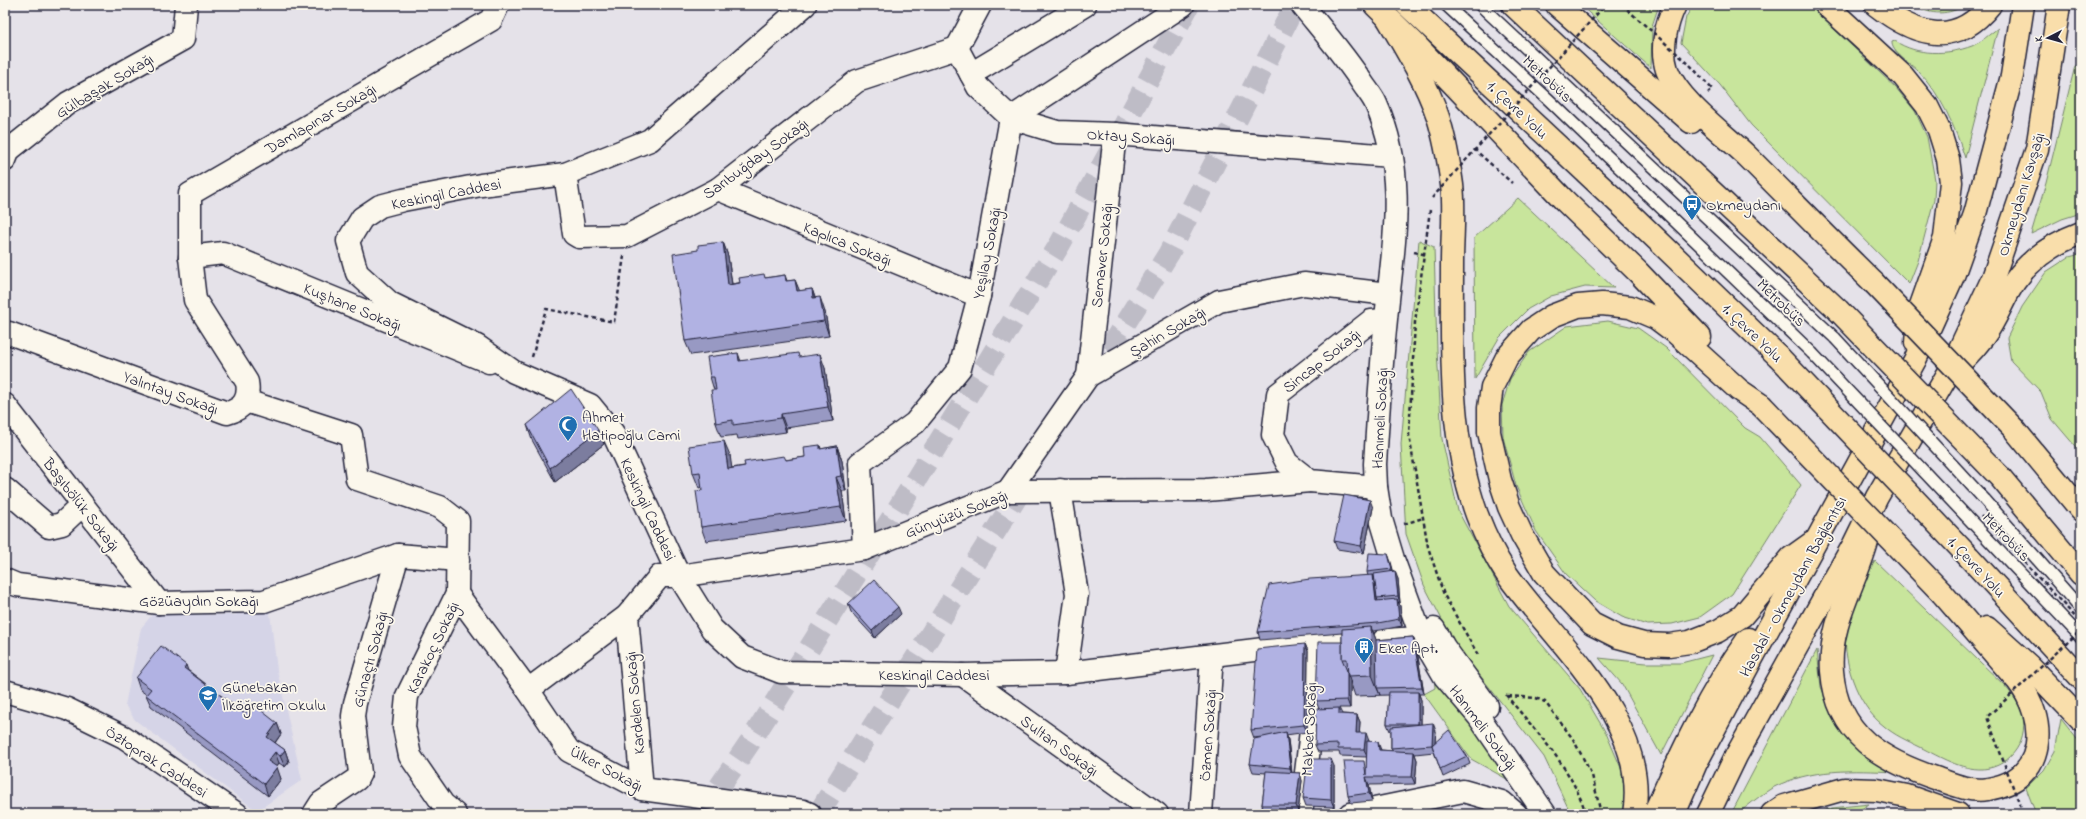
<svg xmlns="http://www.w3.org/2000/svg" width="2086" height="819" font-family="'Indie Flower',sans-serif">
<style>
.built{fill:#d5d4e7}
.green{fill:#c8e59c;stroke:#75846c}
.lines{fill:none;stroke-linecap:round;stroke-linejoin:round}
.primary-tunnel{stroke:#bebcc6;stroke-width:22;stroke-dasharray:22 11;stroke-linecap:butt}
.lane-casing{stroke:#22223b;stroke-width:14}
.street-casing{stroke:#22223b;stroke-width:25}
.secondary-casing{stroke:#22223b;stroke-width:25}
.highway-casing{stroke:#22223b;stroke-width:25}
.path{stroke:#22223b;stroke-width:2.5;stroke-dasharray:4 3;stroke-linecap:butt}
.lane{stroke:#fbf7ec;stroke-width:11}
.street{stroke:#fbf7ec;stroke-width:22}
.secondary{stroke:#fbf7ec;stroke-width:22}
.highway{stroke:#f9deab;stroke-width:22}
.lane-bridge-casing{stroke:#22223b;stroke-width:14;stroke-linecap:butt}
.highway-bridge-casing{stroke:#22223b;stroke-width:25;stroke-linecap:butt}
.path-bridge{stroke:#22223b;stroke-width:2.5;stroke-dasharray:4 3;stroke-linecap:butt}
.lane-bridge{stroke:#fbf7ec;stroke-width:11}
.highway-bridge{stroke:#f9deab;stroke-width:22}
.wall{fill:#9899c3;stroke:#22223b;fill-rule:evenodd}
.shaded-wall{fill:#7c7d9f;stroke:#22223b}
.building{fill:#b1b2e3;stroke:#22223b}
.labels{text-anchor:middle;stroke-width:3.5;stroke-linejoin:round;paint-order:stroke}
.street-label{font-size:16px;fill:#22223b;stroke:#fbf7ec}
.poi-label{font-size:16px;fill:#22223b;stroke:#fbf7ec;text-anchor:start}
</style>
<rect width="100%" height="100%" fill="#e5e2e9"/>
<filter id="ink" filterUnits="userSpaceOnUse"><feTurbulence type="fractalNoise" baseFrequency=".025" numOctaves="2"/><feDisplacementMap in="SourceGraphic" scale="8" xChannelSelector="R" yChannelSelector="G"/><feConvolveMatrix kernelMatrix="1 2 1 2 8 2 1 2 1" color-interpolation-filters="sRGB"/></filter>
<g filter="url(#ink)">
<path class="built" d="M269,605L277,670L302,780L257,811L135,720L125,705L141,628L152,615H234Z"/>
<g class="green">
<path d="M1580,5H1659L1652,26L1651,68Z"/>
<path d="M1693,5H1809L1896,88L1915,111L1927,137L1935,180L1934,200L1918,261L1909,284L1751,125L1720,85L1681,43L1686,17Z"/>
<path d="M1914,5H1965C1950,15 1930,16 1914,5Z"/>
<path d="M1998,28L1965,158C1955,127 1941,94 1918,71C1911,64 1891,52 1892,42L1895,41C1917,56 1948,55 1972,46C1981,42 1990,34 1998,28Z"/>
<path d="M2081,64V213L2062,219L2031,234L2046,183L2075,66Z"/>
<path d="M1518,198L1614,288L1585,287L1551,296L1528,309L1499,338L1475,379L1474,238Z"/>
<path d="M1419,240L1434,247L1437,350L1442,439L1458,511L1509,606L1580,689L1606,733L1621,768L1626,798L1623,814H1571L1544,757L1453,641L1424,585L1406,534L1401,444Z"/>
<path d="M2081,254V453L2052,419L2041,392L2011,361L2007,338L2022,307L2046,272L2069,257Z"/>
<path d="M1608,321L1638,328L1666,348L1745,428L1760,437L1801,485L1732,594L1700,617L1672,624L1647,625L1622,617L1595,601L1566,574L1536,531L1516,486L1503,437L1502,405L1510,379L1529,352L1567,326Z"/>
<path d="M1875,561L2004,685C2011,693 2017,700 2021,710C2031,737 2012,767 1983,769C1961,770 1940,757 1920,747C1908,741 1894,735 1884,726C1857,706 1840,657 1847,625C1853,602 1863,581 1875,561Z"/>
<path d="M1817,650L1821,687L1834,718L1896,772C1852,770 1812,768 1772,788C1760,795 1748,806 1737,814H1731Z"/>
<path d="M1712,655L1661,755L1622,684L1599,658L1646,663H1681Z"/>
<path d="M1434,675L1498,756L1514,783L1471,759L1424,694L1435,688Z"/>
<path d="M2061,719L2081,744V814H2036L2026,788L2044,770L2055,751Z"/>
<path d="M1869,804L1854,814H1816L1832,808Z"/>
</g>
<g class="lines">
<g class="primary-tunnel">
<path d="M1091,378L1169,253L1295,5"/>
<path d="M701,814L750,742L909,491L1060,244L1189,5"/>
<path d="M818,814L1030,476"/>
</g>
<defs>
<g id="lane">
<path d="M1446,5L1548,99L1812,353"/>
<path d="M1480,5L1835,338"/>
<path d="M1985,500L2081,609"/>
<path d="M1966,516L2081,637"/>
</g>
<g id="street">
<path d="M980,5L957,48L978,87L1011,118L1057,132L1115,134L1391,156"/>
<path d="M971,74L1085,5"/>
<path d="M5,160L9,150L68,103L183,39L186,5"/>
<path d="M565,174L574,234L579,237L627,236L718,189L857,81L957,48"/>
<path d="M718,189L979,296"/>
<path d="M190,257L223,253L489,362"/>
<path d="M9,333L227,413C243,409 250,399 247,382L195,300L190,257V194L491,20L498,5"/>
<path d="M1088,376L1115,134"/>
<path d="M246,401L351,435L357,479L440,507L458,521L457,594L407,696L404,727L410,756L443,804L455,814"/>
<path d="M5,405L159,603"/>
<path d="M1376,487L1310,481L1287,463L1273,435L1278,394L1371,321L1385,320"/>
<path d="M5,489L49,527L62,524L82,505"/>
<path d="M1060,490L1077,594L1066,673"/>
<path d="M1008,491L1088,376L1219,301L1304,284L1388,294"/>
<path d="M864,549L860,463L915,423L960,368L979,296L1011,118L1183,5"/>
<path d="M5,580L17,585L159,603L264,601L398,555L458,560"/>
<path d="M457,594L528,690L627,616L660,576H679L864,549L1008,491L1206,490L1310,481"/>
<path d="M627,616L642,789"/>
<path d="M963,675L1157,814"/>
<path d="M528,690L569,751L642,789L803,811L810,814"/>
<path d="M314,814L321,803L357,779L360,773L353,716L355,703L398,555"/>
<path d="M1201,814L1212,656"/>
<path d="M1301,814L1311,731L1312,643"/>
<path d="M1350,814L1463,791L1502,802L1516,814"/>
</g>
<g id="secondary">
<path d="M805,5L650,140L565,174L481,185L403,200L380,206L362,218L348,241L357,273L390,303L477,346L514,372L590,405L613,433L679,576L712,629L742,657L781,672L963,675L1066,673L1312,643L1348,641"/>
<path d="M1302,5C1323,31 1345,56 1363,84C1367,90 1373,97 1376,104C1408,175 1393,245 1386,319C1381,367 1378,415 1375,464L1376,487L1381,519L1393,559L1422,638L1445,677L1479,717L1545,814"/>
<path d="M1434,629L1444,647L1487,706"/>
<path d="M1384,640L1439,637"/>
<path d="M5,691L67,709L124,737L237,814"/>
</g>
<g id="highway">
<path d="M1375,5L1415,44L1564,200L1638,272L1700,337"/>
<path d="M1407,5L1623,207L1778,356"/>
<path d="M1513,5L1838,310"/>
<path d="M1557,5L1691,122"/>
<path d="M1675,5C1666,24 1660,49 1667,70C1678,100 1723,133 1747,156C1789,198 1831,241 1874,283"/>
<path d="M1826,5L1903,76L1927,106L1939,130L1948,159L1951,182L1945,238L1918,314L1916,343"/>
<path d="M1876,5C1914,35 1955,49 1990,5"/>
<path d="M1387,17C1406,49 1426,82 1438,117C1445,139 1449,163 1452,185C1455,210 1452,238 1452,263C1452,347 1448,435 1477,515C1484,533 1496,558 1506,573C1555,643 1650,719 1634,814"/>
<path d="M1964,359C1971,352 1978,344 1984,336C1997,319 2003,298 2015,281C2032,257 2054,243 2081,233"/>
<path d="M1761,405L1739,390L1676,333L1656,318L1630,307L1602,304L1578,306L1552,316L1531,330L1507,357L1492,387L1489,408V432L1500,480L1509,507L1522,535L1544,573L1592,624L1618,637L1644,644L1669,645L1690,642L1718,631L1742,616L1791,558L1812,543"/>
<path d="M2014,429L2081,510"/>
<path d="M2000,477L2081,574"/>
<path d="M1868,538C1857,582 1828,624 1832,671C1837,736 1883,761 1938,779C1954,785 1971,792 1988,789C2048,780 2048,719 2017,680L1942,593"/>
<path d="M1969,557L2081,678"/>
<path d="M1987,628L2028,665L2081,720"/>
<path d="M1654,814C1681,754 1709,693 1748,639"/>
<path d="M1674,814L1696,763L1750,662L1915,360L1953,276L1975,214L2012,76L2023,5"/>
<path d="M1708,814L1736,756L1854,544L1877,497L1948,374L1993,278L2037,149L2059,5"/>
<path d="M1772,814L1784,806L1844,789L1877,790L1907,796L1958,814"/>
</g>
</defs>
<use href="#lane" class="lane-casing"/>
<use href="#street" class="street-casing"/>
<use href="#secondary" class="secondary-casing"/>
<use href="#highway" class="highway-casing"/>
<g class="path">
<path d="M1690,65L1712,89L1708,93"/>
<path d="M1474,149L1512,183"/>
<path d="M1430,210L1415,322L1409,435L1428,547L1444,595L1478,655"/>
<path d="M1414,252L1423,254"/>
<path d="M532,357L546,309L614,322L624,256"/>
<path d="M1404,524L1423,518"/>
<path d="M1506,695C1536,732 1572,767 1586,814"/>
<path d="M1508,696L1536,698L1545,702L1573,739L1592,775L1601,814"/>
</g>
<use href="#lane" class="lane"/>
<use href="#street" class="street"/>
<use href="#secondary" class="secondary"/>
<use href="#highway" class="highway"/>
<defs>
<g id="lane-bridge">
<path d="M1835,338L1985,500"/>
<path d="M1812,353L1966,516"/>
</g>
<g id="highway-bridge">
<path d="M1874,283L2014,429"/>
<path d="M1838,310L2000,477"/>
<path d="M1778,356L1969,557"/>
<path d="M1761,405L1942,593"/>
</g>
</defs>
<use href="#lane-bridge" class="lane-bridge-casing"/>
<use href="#highway-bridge" class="highway-bridge-casing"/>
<g class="path-bridge">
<path d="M1622,5L1690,65"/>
<path d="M1432,198L1605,5"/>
<path d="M1981,516L2081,623"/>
<path d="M2023,814L1987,717L2081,630"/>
</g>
<use href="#lane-bridge" class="lane-bridge"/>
<use href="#highway-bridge" class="highway-bridge"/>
</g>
<g class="wall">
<path d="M723,242L728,256L732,284L765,278L785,275L787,281L795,280L799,291L812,289L815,298L825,312L829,336L691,355L685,341L698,250Z"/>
<path d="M799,357L825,368L833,421L786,428V432L738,439L737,435L721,437L716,423L714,390L710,377L741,361Z"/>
<path d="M527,425L604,444L555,482L532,440Z"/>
<path d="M820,445L821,449L837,446L842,461L846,491H842L846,521L706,541L701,527L702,487L699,488L693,473L730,455L731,468L805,457Z"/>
<path d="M1373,508L1364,553L1337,549L1334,541Z"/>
<path d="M1388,554L1393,571L1398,579L1400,603L1399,604L1400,606L1402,626L1381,630L1373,631L1376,640L1413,637L1416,645L1424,694H1419L1421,700V725L1436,731L1435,742L1467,756L1470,764L1443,777L1434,752L1415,754L1417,760L1415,784L1369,785L1372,801L1351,803L1348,796L1367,769V757L1340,756L1339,752H1318L1315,745L1319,709L1316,701L1342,642V633L1260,640L1258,632L1368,576L1367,572ZM1350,681L1355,696L1389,695L1387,724L1390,731H1391V748L1392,751L1381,750L1369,741L1359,733L1360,722L1357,715L1342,714L1339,708H1350Z"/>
<path d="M848,604L901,614L875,638L851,612Z"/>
<path d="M1305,644L1308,651L1307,732L1286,735L1288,740L1292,773H1300L1302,781L1298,812H1264L1262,805L1266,773L1253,772L1250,764L1262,737L1254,738L1251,730Z"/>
<path d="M189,671L245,714L277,723L281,734L275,743L285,750L289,762L285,767L279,763L276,767L281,779L268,796L151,706L146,695H147L140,690L136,678Z"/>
<path d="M1334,766V807L1306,806L1303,798Z"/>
</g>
<g class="shaded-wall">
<path d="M723,242L728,256L734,299L728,285Z"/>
<path d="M795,280L801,294L797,291Z"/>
<path d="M812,289L817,303L813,298Z"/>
<path d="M820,297L825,312L829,336L824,321Z"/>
<path d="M738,353L743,367L739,361Z"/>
<path d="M820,354L825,368L833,421L828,407Z"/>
<path d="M781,414L786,428V432L781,418Z"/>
<path d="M598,430L604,444L555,482L550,468Z"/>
<path d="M724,441L730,455L734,483L728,469Z"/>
<path d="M837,446L842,461L846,491L841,476Z"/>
<path d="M836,477L842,491L846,521L841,507Z"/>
<path d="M1370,500L1373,508L1364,553L1361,546Z"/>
<path d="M1388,554L1391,562L1395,577L1392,569Z"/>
<path d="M1395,571L1398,579L1400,603L1398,596Z"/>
<path d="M1373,575L1376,583L1377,598L1378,601H1376Z"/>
<path d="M1397,599L1400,606L1402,626L1399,619Z"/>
<path d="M898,607L901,614L875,638L872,631Z"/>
<path d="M1371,627L1379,647L1377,688L1380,695L1372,675Z"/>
<path d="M1413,637L1416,645L1424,694L1422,687Z"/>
<path d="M1305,644L1308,651L1307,732L1304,725Z"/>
<path d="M186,665L190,676L184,668Z"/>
<path d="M1347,671L1350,681V708L1347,700Z"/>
<path d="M1418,692L1421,700V732L1418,724Z"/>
<path d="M1357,715L1360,722L1359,740L1356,733Z"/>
<path d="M277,723L281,734L271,748L267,737Z"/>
<path d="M1433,723L1436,731L1434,752L1432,745Z"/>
<path d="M1286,732L1288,740L1292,775L1290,768Z"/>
<path d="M1366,733L1369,741L1367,757L1364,749Z"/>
<path d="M1378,742L1381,750V758L1379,750Z"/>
<path d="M285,750L289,762L285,767L280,756Z"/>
<path d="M275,752L279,763L272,772L268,761Z"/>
<path d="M1414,752L1417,760L1415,784L1412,777Z"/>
<path d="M1331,759L1334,766V807L1331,800Z"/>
<path d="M277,767L281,779L268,796L264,784Z"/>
<path d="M1300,773L1302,781L1298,812L1296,805Z"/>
<path d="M1366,777L1369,785L1372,801L1369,793Z"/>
</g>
<g class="building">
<path d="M723,242L728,285L740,283L739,278L764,274L765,278L785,275L786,281L795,280L797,291L812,289L813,298L820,297L824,321L685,341L673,254L698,250V245Z"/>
<path d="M738,353L739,361L798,353L799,357L820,354L828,407L781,414V418L733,425V420L716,423L711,390H716L714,377H710L707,357Z"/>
<path d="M571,389L598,430L550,468L527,425Z"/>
<path d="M724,441L728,469L745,466L744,462L784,456L786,460L805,457L804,447L820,445V449L837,446L841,476L836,477L841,507L701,527L696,491L702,490L700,472L693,473L689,446Z"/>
<path d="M1344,495L1370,500L1361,546L1334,541Z"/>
<path d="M1369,553L1388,554L1392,569L1367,572Z"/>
<path d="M1395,571L1398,596L1377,598L1374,574Z"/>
<path d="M1373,575L1376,601L1397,599L1399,619L1378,623L1258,632L1269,585L1310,579Z"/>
<path d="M874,580L898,607L872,631L848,604Z"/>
<path d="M1371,627L1372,675L1348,676L1347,659H1342V629Z"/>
<path d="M1413,637L1422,687L1377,688L1376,640Z"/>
<path d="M1318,642H1342V659L1347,671V700L1316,701Z"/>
<path d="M1305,644L1304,725L1251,730L1257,649Z"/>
<path d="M161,646L186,665L184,668L245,714L253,704L277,723L267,737L285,750L280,756L275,752L268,761L277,767L264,784L146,695L151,689L136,678Z"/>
<path d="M1389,692H1418V724H1387Z"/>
<path d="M1339,708V714L1357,715L1356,733H1366L1364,749H1338V744L1315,745L1316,709Z"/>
<path d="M1433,723L1432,745L1449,730L1467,756L1440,769L1432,745L1391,748V727Z"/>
<path d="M1286,732L1290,768L1250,764L1254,739Z"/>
<path d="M1367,741L1378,742L1379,750L1414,752L1412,777H1366L1369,793L1348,796L1344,761H1364L1366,775Z"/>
<path d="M1308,759H1331V800L1303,798Z"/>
<path d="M1266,771L1300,773L1296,805H1262Z"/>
</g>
</g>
<defs>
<symbol id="bus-pin" viewBox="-11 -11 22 30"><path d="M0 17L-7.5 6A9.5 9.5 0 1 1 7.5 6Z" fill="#1f6fb2" stroke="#fbf7ec"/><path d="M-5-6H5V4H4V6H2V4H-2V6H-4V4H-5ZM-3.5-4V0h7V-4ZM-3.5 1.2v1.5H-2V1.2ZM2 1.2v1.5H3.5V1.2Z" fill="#fff"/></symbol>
<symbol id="mosque-pin" viewBox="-11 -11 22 30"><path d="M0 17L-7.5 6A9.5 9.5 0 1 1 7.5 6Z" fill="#1f6fb2" stroke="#fbf7ec"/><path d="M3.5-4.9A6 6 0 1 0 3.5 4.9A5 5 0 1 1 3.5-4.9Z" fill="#fff"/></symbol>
<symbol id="building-pin" viewBox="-11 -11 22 30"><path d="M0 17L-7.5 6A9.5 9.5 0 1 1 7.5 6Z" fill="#1f6fb2" stroke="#fbf7ec"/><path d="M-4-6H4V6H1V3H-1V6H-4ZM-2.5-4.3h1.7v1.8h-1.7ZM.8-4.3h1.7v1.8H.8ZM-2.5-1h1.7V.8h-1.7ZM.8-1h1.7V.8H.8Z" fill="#fff"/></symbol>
<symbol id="school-pin" viewBox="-11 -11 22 30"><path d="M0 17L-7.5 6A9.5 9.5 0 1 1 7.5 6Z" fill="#1f6fb2" stroke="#fbf7ec"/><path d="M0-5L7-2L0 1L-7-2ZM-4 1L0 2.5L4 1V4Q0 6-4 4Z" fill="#fff"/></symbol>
</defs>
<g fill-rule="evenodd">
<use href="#bus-pin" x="1681" y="193" width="22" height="30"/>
<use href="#mosque-pin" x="557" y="414" width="22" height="30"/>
<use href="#building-pin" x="1353" y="636" width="22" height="30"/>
<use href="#school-pin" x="197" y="684" width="22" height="30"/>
</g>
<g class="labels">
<g class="street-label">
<text transform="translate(1548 78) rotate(43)" y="6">Metrobüs</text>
<text transform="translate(104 85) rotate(-31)" y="6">Gülbaşak Sokağı</text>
<text transform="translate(1518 109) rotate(43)" y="6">1. Çevre Yolu</text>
<text transform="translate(320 118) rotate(-30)" y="6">Damlapınar Sokağı</text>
<text transform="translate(1131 136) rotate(4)" y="6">Oktay Sokağı</text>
<text transform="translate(755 158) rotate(-36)" y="6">Sarıbuğday Sokağı</text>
<text transform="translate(446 193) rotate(-11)" y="6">Keskingil Caddesi</text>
<text transform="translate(2020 194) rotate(-73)" y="6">Okmeydanı Kavşağı</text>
<text transform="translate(848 243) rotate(22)" y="6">Kaplıca Sokağı</text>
<text transform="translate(986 253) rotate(-79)" y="6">Yeşilay Sokağı</text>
<text transform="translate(1101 255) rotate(-84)" y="6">Semaver Sokağı</text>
<text transform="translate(1782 302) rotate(44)" y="6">Metrobüs</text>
<text transform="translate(353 306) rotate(22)" y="6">Kuşhane Sokağı</text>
<text transform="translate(1167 331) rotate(-30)" y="6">Şahin Sokağı</text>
<text transform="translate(1753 332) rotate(44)" y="6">1. Çevre Yolu</text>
<text transform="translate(1321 360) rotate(-38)" y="6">Sincap Sokağı</text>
<text transform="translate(171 392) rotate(20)" y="6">Yalıntay Sokağı</text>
<text transform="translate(1379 418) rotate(-87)" y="6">Hanımeli Sokağı</text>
<text transform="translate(82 504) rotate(52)" y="6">Başıbölük Sokağı</text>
<text transform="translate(649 509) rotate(65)" y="6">Keskingil Caddesi</text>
<text transform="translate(956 513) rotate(-21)" y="6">Günyüzü Sokağı</text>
<text transform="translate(2007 536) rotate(46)" y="6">Metrobüs</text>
<text transform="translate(1977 566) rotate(47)" y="6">1. Çevre Yolu</text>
<text transform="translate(1792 586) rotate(-61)" y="6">Hasdal - Okmeydanı Bağlantısı</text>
<text x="199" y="606">Gözüaydın Sokağı</text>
<text transform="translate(432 647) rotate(-64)" y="6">Karakoç Sokağı</text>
<text transform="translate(369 659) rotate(-75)" y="6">Günaçtı Sokağı</text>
<text x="934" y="680">Keskingil Caddesi</text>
<text transform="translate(634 703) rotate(-95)" y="6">Kardelen Sokağı</text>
<text transform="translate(1484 727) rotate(53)" y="6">Hanımeli Sokağı</text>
<text transform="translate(1308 729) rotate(-87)" y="6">Makber Sokağı</text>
<text transform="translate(1207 735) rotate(-86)" y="6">Özmen Sokağı</text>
<text transform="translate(1060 745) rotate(36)" y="6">Sultan Sokağı</text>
<text transform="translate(157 761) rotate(33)" y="6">Öztoprak Caddesi</text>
<text transform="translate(607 768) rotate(28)" y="6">Ülker Sokağı</text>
</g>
<g class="poi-label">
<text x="1706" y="210">Okmeydanı</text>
<text x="582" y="422">Ahmet<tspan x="582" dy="18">Hatipoğlu Cami</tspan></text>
<text x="1378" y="653">Eker Apt.</text>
<text x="222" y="692">Günebakan<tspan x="222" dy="18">İlköğretim Okulu</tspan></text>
</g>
</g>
<rect width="2086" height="819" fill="none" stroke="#fbf7ec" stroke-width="20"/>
<rect x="10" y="10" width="2066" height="799" fill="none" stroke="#22223b" stroke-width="1.5" filter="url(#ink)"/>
<g transform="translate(2048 38) rotate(264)" stroke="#fbf7ec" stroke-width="3" paint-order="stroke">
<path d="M0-3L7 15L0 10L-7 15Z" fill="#22223b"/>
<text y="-6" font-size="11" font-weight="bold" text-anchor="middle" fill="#22223b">K</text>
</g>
</svg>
